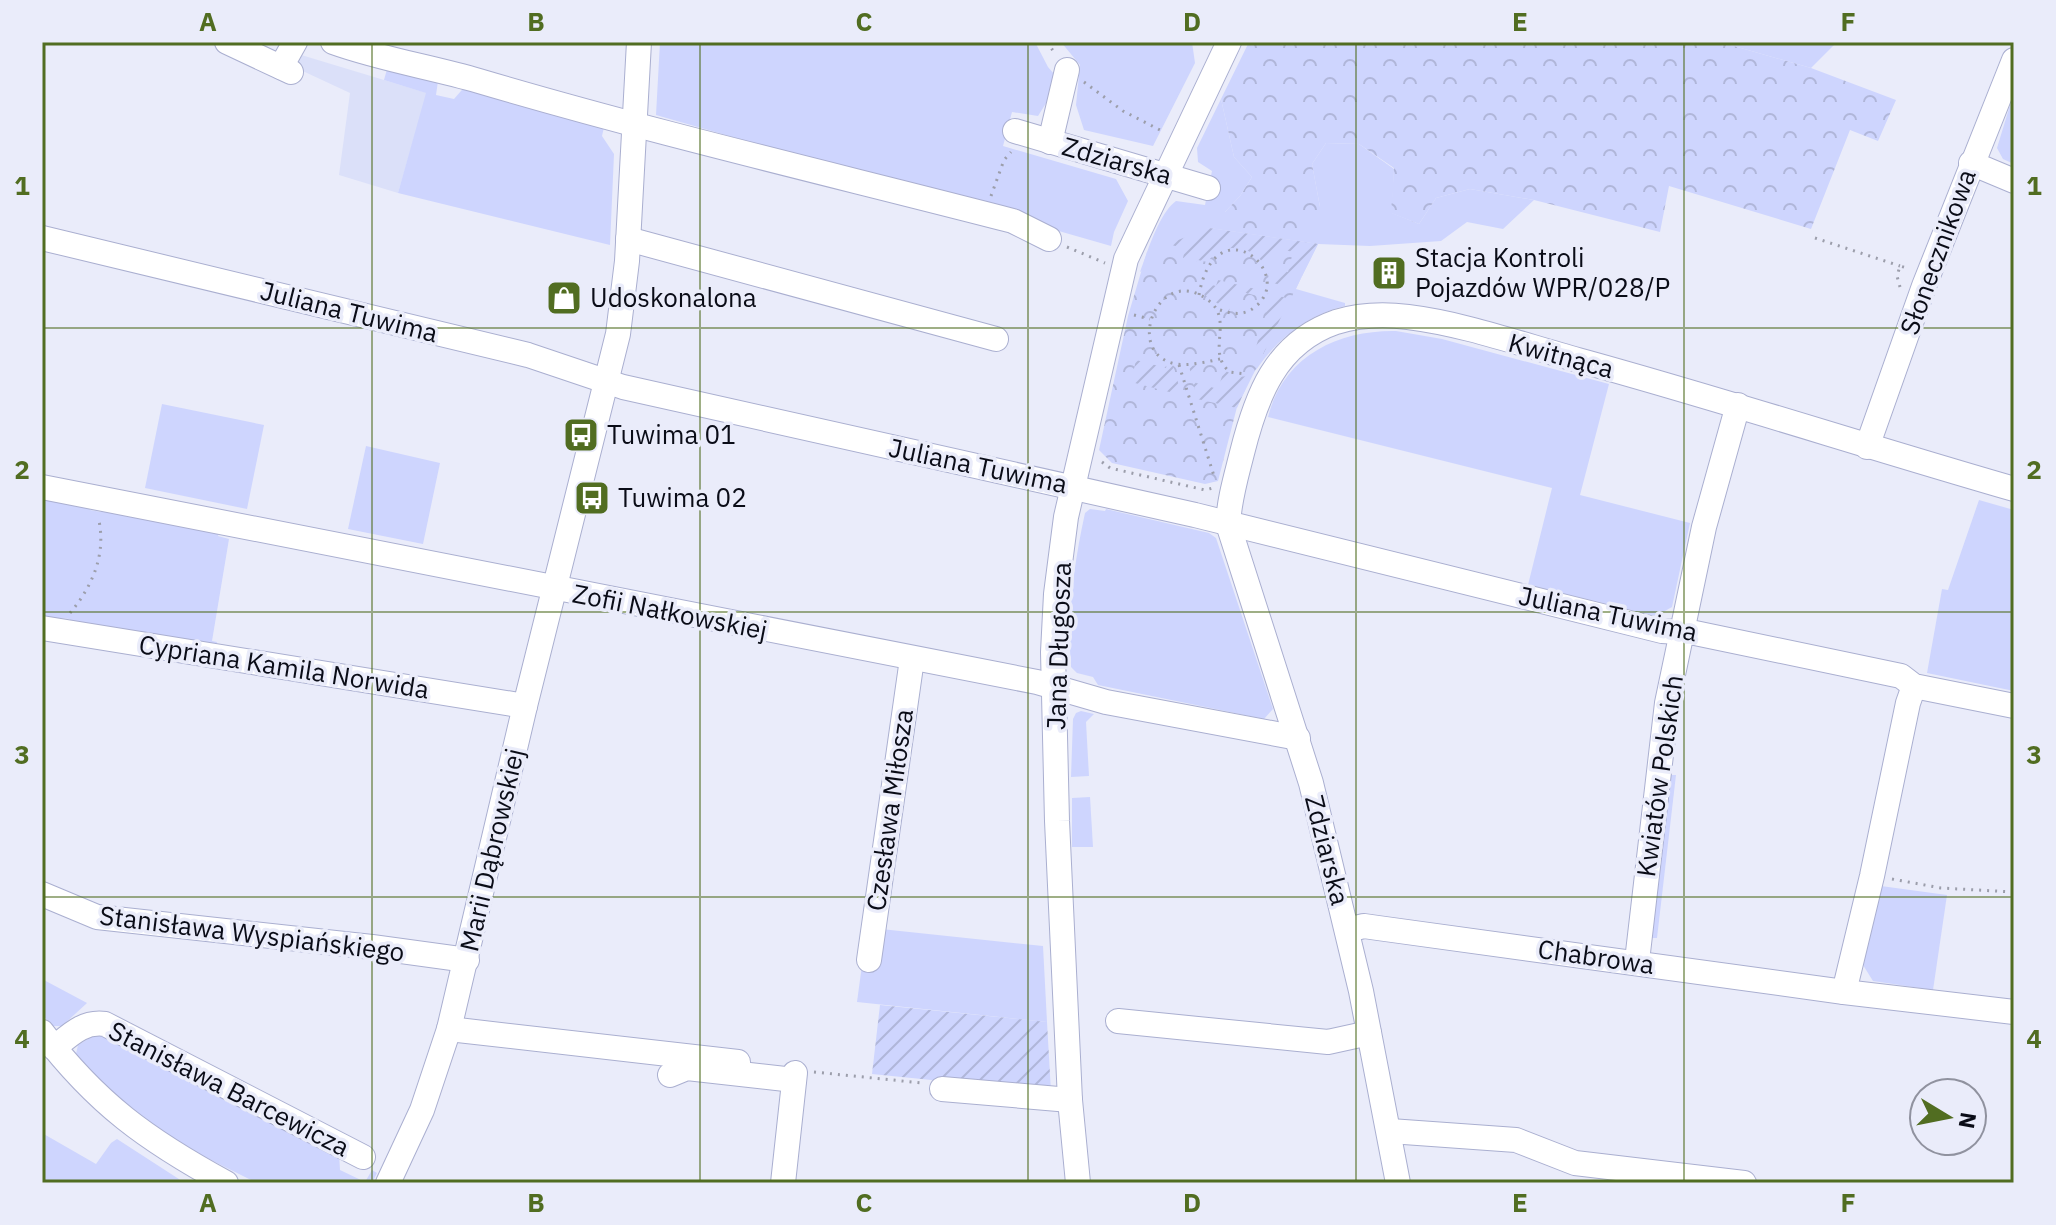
<svg xmlns="http://www.w3.org/2000/svg" width="2056" height="1225" font-family="'IBM Plex Sans',sans-serif">
<style>
.built{fill:#dbe0f9}
.grass{fill:#ced5fe}
.forest{fill:url(#forest-crowns)}
.garden{fill:url(#garden-furrows)}
.lines{fill:none;stroke-linecap:round;stroke-linejoin:round}
.minor-casing{stroke:#aaafd0;stroke-width:26}
.path{stroke:#9c9eab;stroke-width:3;stroke-dasharray:2 6;stroke-linecap:butt}
.minor{stroke:#fff;stroke-width:24}
.grid{fill:none;stroke:#516d21;stroke-width:2;stroke-opacity:0.55}
.labels{text-anchor:middle;stroke-width:7;stroke-linejoin:round;paint-order:stroke}
.street-label{font-size:26px;fill:#0a0c17;stroke:#eaecfa}
.poi-label{font-size:26px;fill:#0a0c17;stroke:#eaecfa;text-anchor:start}
.neatline{fill:none;stroke:#516d21;stroke-width:3}
.grid-label{font-size:26px;text-anchor:middle;font-weight:bold;fill:#516d21}
</style>
<defs>
<pattern id="forest-crowns" width="20" height="18" patternUnits="userSpaceOnUse" patternTransform="scale(2)"><rect width="20" height="18" fill="#ced5fe"/><path d="M2 6a3 3 0 1 1 6 0M12 15a3 3 0 1 1 6 0" fill="none" stroke="#b0b6d9"/></pattern>
<pattern id="garden-furrows" width="10" height="10" patternUnits="userSpaceOnUse" patternTransform="scale(2)"><rect width="10" height="10" fill="#ced5fe"/><path d="M-1 1l2-2M0 10L10 0M9 11l2-2" fill="none" stroke="#b0b6d9"/></pattern>
</defs>
<rect width="100%" height="100%" fill="#eaecfa"/>
<path class="built" d="M298,54L427,93L398,193L339,175L350,93L292,66Z"/>
<g class="grass">
<path d="M660,42H1035L1048,67L1060,81L1038,116L1012,112L1003,146L1116,179L1128,201L1114,232L1111,246L656,115Z"/>
<path d="M1061,42H1192L1195,63L1153,146L1084,130L1076,105L1080,65Z"/>
<path d="M1720,42H1837L1811,68Z"/>
<path d="M389,62L439,74L436,95L454,99L468,83L605,123L602,136L614,154L610,245L398,193L426,93L384,80Z"/>
<path d="M2014,92V164L2003,159L1997,148Z"/>
<path d="M1221,99L1234,157L1252,177L1240,196L1225,212L1320,207L1312,164L1326,143L1359,144L1394,169L1392,213L1419,224L1436,198L1470,189L1534,200L1503,229L1467,222L1441,241L1370,246L1318,244L1209,228L1140,272C1147,253 1159,213 1176,201L1205,205L1212,171L1198,162L1197,148Z"/>
<path d="M1302,276L1296,289L1345,303V306C1307,315 1278,338 1256,370L1243,372Z"/>
<path d="M1396,331L1442,339L1609,384L1580,495L1690,523L1672,607L1656,616L1528,585L1552,488L1268,417C1283,356 1338,330 1396,331Z"/>
<path d="M162,404L264,425L247,509L145,488Z"/>
<path d="M366,446L440,463L423,544L348,529Z"/>
<path d="M42,495L88,503L90,510L101,512L100,506L219,532L218,536L229,539L212,641L217,642L216,648L68,625L70,619L60,618L56,623L42,621Z"/>
<path d="M1979,500L2014,510V691L1927,673L1942,589L1948,590Z"/>
<path d="M1090,509L1105,511L1106,509L1209,533L1216,538L1273,709L1264,719L1098,685L1093,677L1077,673L1071,667C1067,616 1074,563 1085,513Z"/>
<path d="M1081,711L1094,714L1086,722L1089,776L1071,777L1073,719L1076,713Z"/>
<path d="M1670,775H1676L1657,938H1652Z"/>
<path d="M1090,797L1093,847H1072V798Z"/>
<path d="M1881,886L1947,895L1933,990L1873,981L1863,965Z"/>
<path d="M881,929L1043,946L1047,1022L857,1002L862,965Z"/>
<path d="M42,979L87,1003L62,1026H53L42,1015Z"/>
<path d="M98,1032L339,1154L340,1170L365,1182L372,1170L377,1173L372,1183H257L199,1154L142,1118L97,1078L76,1054L78,1045L88,1039L85,1034Z"/>
<path d="M42,1133L96,1164L111,1143L117,1139L185,1183H42Z"/>
</g>
<g class="forest">
<path d="M1249,42H1720L1811,68L1896,100L1878,141L1850,130L1811,229L1669,186L1660,232L1534,200L1470,189L1436,198L1419,224L1391,213L1394,168L1359,144L1326,143L1312,164L1320,207L1308,236L1320,239L1225,226V212L1240,196L1252,177L1234,157L1221,99Z"/>
<path d="M1209,228L1318,244L1237,407L1218,481L1205,484L1112,463L1099,450L1128,316L1147,252Z"/>
</g>
<g class="garden">
<path d="M1209,228L1318,244L1302,276L1289,273L1285,286L1269,282L1268,273L1275,274L1277,269L1288,272L1293,252L1276,248L1272,261L1266,259L1265,265C1249,244 1224,242 1207,262L1198,260L1196,262L1183,258L1185,249L1172,245L1173,242Z"/>
<path d="M1218,280L1264,291L1261,297L1235,290L1229,311L1202,293L1204,283L1216,286Z"/>
<path d="M1268,293L1290,299L1262,356L1254,354L1270,299L1266,298Z"/>
<path d="M1136,360L1166,368L1167,363L1173,365L1179,386L1176,390L1181,395L1131,382Z"/>
<path d="M1199,365L1196,383L1218,389L1224,370L1237,377L1251,376L1237,408L1197,399L1189,366Z"/>
<path d="M880,1005L1047,1022L1051,1092L872,1074Z"/>
</g>
<g class="lines">
<defs>
<g id="minor">
<path d="M227,42L291,72"/>
<path d="M333,42C380,59 431,67 479,81C655,133 835,175 1013,221L1049,239"/>
<path d="M281,67L295,42"/>
<path d="M1015,131L1208,188"/>
<path d="M1050,142L1067,70"/>
<path d="M1971,163L2014,181"/>
<path d="M42,238L528,355L623,387L1195,515L1662,631L1695,633L1901,676L1914,686L2014,706"/>
<path d="M628,239L996,339"/>
<path d="M1867,447L1924,286L2014,60"/>
<path d="M42,487L1037,682L1106,702L1298,738"/>
<path d="M42,628L525,706"/>
<path d="M42,894L97,917L372,947L467,960"/>
<path d="M1347,930L1364,926L1378,928L1844,992L2014,1012"/>
<path d="M869,960L912,659"/>
<path d="M1637,961L1667,703L1704,527L1738,405"/>
<path d="M1844,992L1872,876L1908,703L1914,686"/>
<path d="M1118,1021L1328,1042L1369,1033"/>
<path d="M449,1029L738,1062"/>
<path d="M42,1032C97,1104 147,1140 226,1183"/>
<path d="M54,1048C70,1035 83,1021 105,1024L363,1157"/>
<path d="M670,1075L687,1068L794,1080"/>
<path d="M942,1089L1070,1100"/>
<path d="M1390,1131L1516,1140L1575,1163L1744,1183"/>
<path d="M388,1183L422,1110L449,1029L525,706L618,334L627,261L639,42"/>
<path d="M783,1183L795,1073"/>
<path d="M1078,1183L1070,1100L1057,821L1053,652L1056,594L1066,517L1126,259L1229,42"/>
<path d="M1398,1183L1361,991L1311,783L1228,524C1229,500 1236,477 1242,453C1256,397 1275,343 1336,322C1359,315 1384,314 1408,317C1465,324 1523,345 1578,360C1724,400 1868,447 2014,489"/>
</g>
</defs>
<use href="#minor" class="minor-casing"/>
<g class="path">
<path d="M1047,42L1056,55"/>
<path d="M1084,82L1123,111L1162,131"/>
<path d="M991,196L1004,160L1011,152"/>
<path d="M1815,238L1900,266"/>
<path d="M1067,247L1105,263"/>
<path d="M1900,287L1897,276L1900,266L1907,268"/>
<path d="M1199,295C1215,204 1298,273 1255,307C1244,316 1232,314 1220,310"/>
<path d="M1134,315L1150,319"/>
<path d="M1220,359C1206,362 1190,366 1176,364C1122,354 1159,262 1208,300C1235,320 1205,352 1230,372L1246,374"/>
<path d="M1179,365L1214,476"/>
<path d="M1102,462L1110,468L1205,490L1213,488"/>
<path d="M70,613C92,587 106,555 99,521"/>
<path d="M1892,879L1941,888L2014,892"/>
<path d="M814,1072L922,1083"/>
</g>
<use href="#minor" class="minor"/>
</g>
<path class="grid" d="M372,42V1183M700,42V1183M1028,42V1183M1356,42V1183M1684,42V1183M42,328H2014M42,612H2014M42,897H2014"/>
<defs>
<symbol id="building-square" viewBox="-11 -11 22 22"><rect x="-9" y="-9" width="18" height="18" rx="4" fill="#516d21" stroke="#eaecfa"/><path d="M-4-6H4V6H1V3H-1V6H-4ZM-2.5-4.3h1.7v1.8h-1.7ZM.8-4.3h1.7v1.8H.8ZM-2.5-1h1.7V.8h-1.7ZM.8-1h1.7V.8H.8Z" fill="#fff"/></symbol>
<symbol id="shop-square" viewBox="-11 -11 22 22"><rect x="-9" y="-9" width="18" height="18" rx="4" fill="#516d21" stroke="#eaecfa"/><path d="M-5-2.5h2.3a2.7 3.5 0 0 1 5.4 0H5L5.5 6h-11ZM-1.5-2.5h3a1.5 2.3 0 0 0-3 0Z" fill="#fff"/></symbol>
<symbol id="bus-square" viewBox="-11 -11 22 22"><rect x="-9" y="-9" width="18" height="18" rx="4" fill="#516d21" stroke="#eaecfa"/><path d="M-5-6H5V4H4V6H2V4H-2V6H-4V4H-5ZM-3.5-4V0h7V-4ZM-3.5 1.2v1.5H-2V1.2ZM2 1.2v1.5H3.5V1.2Z" fill="#fff"/></symbol>
</defs>
<g fill-rule="evenodd">
<use href="#building-square" x="1369" y="253" width="40" height="40"/>
<use href="#shop-square" x="544" y="278" width="40" height="40"/>
<use href="#bus-square" x="561" y="415" width="40" height="40"/>
<use href="#bus-square" x="572" y="478" width="40" height="40"/>
</g>
<g class="labels">
<g class="street-label">
<text transform="translate(1117 161) rotate(16)" y="9">Zdziarska</text>
<text transform="translate(1938 252) rotate(-70)" y="9">Słonecznikowa</text>
<text transform="translate(349 312) rotate(14)" y="9">Juliana Tuwima</text>
<text transform="translate(1561 356) rotate(15)" y="9">Kwitnąca</text>
<text transform="translate(978 466) rotate(12)" y="9">Juliana Tuwima</text>
<text transform="translate(670 612) rotate(11)" y="9">Zofii Nałkowskiej</text>
<text transform="translate(1608 614) rotate(12)" y="9">Juliana Tuwima</text>
<text transform="translate(1059 646) rotate(-88)" y="9">Jana Długosza</text>
<text transform="translate(284 667) rotate(9)" y="9">Cypriana Kamila Norwida</text>
<text transform="translate(1660 776) rotate(-82)" y="9">Kwiatów Polskich</text>
<text transform="translate(890 810) rotate(-82)" y="9">Czesława Miłosza</text>
<text transform="translate(492 850) rotate(-77)" y="9">Marii Dąbrowskiej</text>
<text transform="translate(1327 850) rotate(76)" y="9">Zdziarska</text>
<text transform="translate(252 934) rotate(7)" y="9">Stanisława Wyspiańskiego</text>
<text transform="translate(1596 957) rotate(8)" y="9">Chabrowa</text>
<text transform="translate(229 1089) rotate(27)" y="9">Stanisława Barcewicza</text>
</g>
<g class="poi-label">
<text x="1415" y="267">Stacja Kontroli<tspan x="1415" dy="30">Pojazdów WPR/028/P</tspan></text>
<text x="590" y="307">Udoskonalona</text>
<text x="607" y="444">Tuwima 01</text>
<text x="618" y="507">Tuwima 02</text>
</g>
</g>
<rect width="2056" height="1225" fill="none" stroke="#eaecfa" stroke-width="88"/>
<g transform="translate(1948 1117) rotate(100)"><circle r="38" fill="#eaecfa" stroke="#90929f" stroke-width="2"/>
<path d="M0-6L14 30L0 20L-14 30Z" fill="#516d21"/>
<text y="-12" font-size="22" font-weight="bold" text-anchor="middle" fill="#0a0c17">N</text>
</g>
<rect x="44" y="44" width="1968" height="1137" class="neatline"/>
<g class="grid-label">
<text x="208" y="31">A</text>
<text x="536" y="31">B</text>
<text x="864" y="31">C</text>
<text x="1192" y="31">D</text>
<text x="1520" y="31">E</text>
<text x="1848" y="31">F</text>
<text x="22" y="195">1</text>
<text x="2034" y="195">1</text>
<text x="22" y="479">2</text>
<text x="2034" y="479">2</text>
<text x="22" y="764">3</text>
<text x="2034" y="764">3</text>
<text x="22" y="1048">4</text>
<text x="2034" y="1048">4</text>
<text x="208" y="1212">A</text>
<text x="536" y="1212">B</text>
<text x="864" y="1212">C</text>
<text x="1192" y="1212">D</text>
<text x="1520" y="1212">E</text>
<text x="1848" y="1212">F</text>
</g>
</svg>
